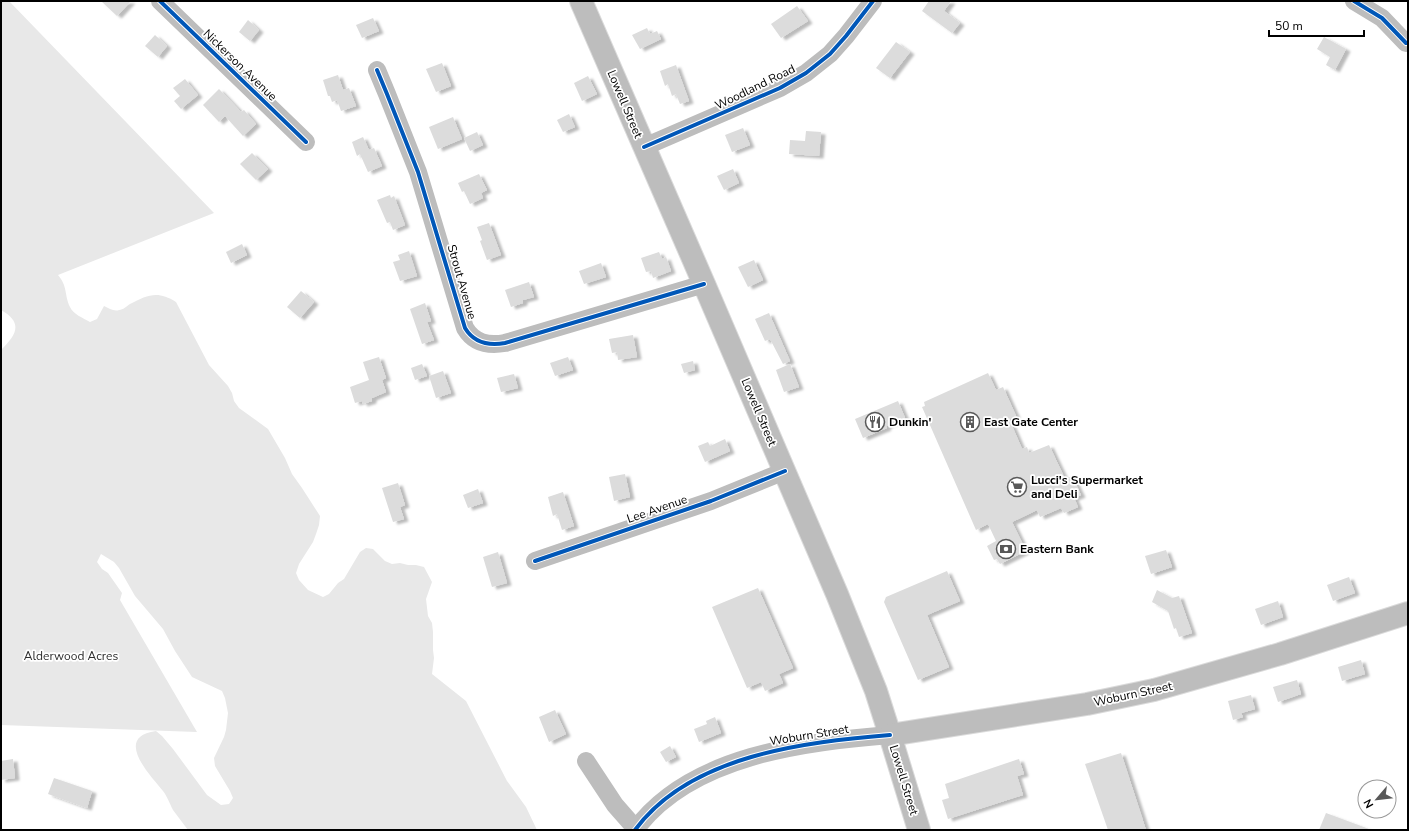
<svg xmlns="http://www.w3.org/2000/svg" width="1409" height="831" font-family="'Nunito Sans',sans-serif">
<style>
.green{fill:#e8e8e8}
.building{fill:#dcdcdc;filter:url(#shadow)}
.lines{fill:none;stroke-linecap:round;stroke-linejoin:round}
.major-casing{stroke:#dbdbdb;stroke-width:24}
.minor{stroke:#bdbdbd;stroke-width:18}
.major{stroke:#bdbdbd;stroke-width:22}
.cycleway-casing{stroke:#fff;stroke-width:6}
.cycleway{stroke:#0057b8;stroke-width:4}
.labels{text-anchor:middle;stroke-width:3.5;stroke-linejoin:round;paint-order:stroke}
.street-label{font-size:12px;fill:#000;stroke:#fff}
.poi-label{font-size:12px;font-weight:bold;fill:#000;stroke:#fff;text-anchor:start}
.park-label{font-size:12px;fill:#2d2d2d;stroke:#fff}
</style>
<defs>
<filter id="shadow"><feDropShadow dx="4.5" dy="2.5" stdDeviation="1" flood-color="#0004"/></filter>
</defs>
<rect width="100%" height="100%" fill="#fff"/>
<path class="green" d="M1,1H9L214,213L58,275C68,287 64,294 70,307C73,314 83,318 90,322L97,319L104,306C109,308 114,312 119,310C123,310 127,306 130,304C147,295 158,290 176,302L209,365L228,386L232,393L234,401L239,408L268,429L285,458L292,474L302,488L320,516L319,525L316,534L313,542L299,564L296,573L299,580L308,590L323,597L329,594L338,583L344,579L360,552L366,548L373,549L385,561L392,564L400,563L408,565H416L424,567L432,582L426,599L428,616L432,623L433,632V650L434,658L432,674L466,701L507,781L526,807L537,830H188C183,823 178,817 173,810C170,804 167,796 163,791C150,775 113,737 156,731L162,736L173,749L207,795L221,805L229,804L233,798L230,791L215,766L214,758L224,737L226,730L228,713L225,698L222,691L192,677L175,651L163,629L135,596L119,568L114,562L101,554L97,562L102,569L108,573L122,593L120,600L197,732L1,725V350C16,335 24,323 1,310Z"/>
<g class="building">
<path d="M101,1H131L117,16Z"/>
<path d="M929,1H951L944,11L960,23L952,33L922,11Z"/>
<path d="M797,6L808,21L781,38L771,24Z"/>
<path d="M373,18L379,31L362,38L356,25Z"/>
<path d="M248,20L259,30L250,41L239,32Z"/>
<path d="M647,28L650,34L657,31L661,39L640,49L632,35Z"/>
<path d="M155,35L167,46L158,57L145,46Z"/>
<path d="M1324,37L1346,49L1335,70L1326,65L1330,57L1317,49Z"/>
<path d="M896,42L910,52L890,78L876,68Z"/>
<path d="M442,63L451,86L436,92L426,69Z"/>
<path d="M676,65L689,101L680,104L676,94L672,96L668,84L665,86L660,71Z"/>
<path d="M338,75L343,90L349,88L356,106L341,111L337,100L332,102L330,96H328L323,80Z"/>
<path d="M588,76L597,94L582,101L574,83Z"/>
<path d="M185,79L198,95L181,109L174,101L180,96L173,88Z"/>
<path d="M219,89L241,112L244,110L256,124L243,136L225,116L219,122L203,105Z"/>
<path d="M569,114L575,127L563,132L557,120Z"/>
<path d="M453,117L462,139L438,149L429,127Z"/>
<path d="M743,128L750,145L732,152L725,135Z"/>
<path d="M806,131L821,132L819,156L789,154L790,140L805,141Z"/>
<path d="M477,132L483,145L470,151L464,138Z"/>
<path d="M363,137L369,150L374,148L382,166L368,172L360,154L357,156L352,142Z"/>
<path d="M252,153L268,169L256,180L240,164Z"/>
<path d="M733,169L739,183L724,190L717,176Z"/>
<path d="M479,174L487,190L481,193L483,198L470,204L464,191L462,192L458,183Z"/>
<path d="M390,195L391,198L394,196L405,225L393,230L390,222L387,223L377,200Z"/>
<path d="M489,223L501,255L487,260L480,241L482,240L477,227Z"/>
<path d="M242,244L247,255L231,263L226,252Z"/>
<path d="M409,251L417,276L400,281L393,262L400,260L398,255Z"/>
<path d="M659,252L662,259L666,257L671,271L653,278L651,271L646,272L641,258Z"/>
<path d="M754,260L763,280L748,287L738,267Z"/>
<path d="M601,263L606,277L584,284L579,271Z"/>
<path d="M529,282L534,297L523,300V303L511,307L505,290Z"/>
<path d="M301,291L314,302L300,318L287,307Z"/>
<path d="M425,303L431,321L427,322L434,340L422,344L410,309Z"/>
<path d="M769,313L790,361L783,364L770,339L765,341L755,319Z"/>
<path d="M633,335L637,357L618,360L617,352L612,353L609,339Z"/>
<path d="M379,357L386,378L382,380L386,392L372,398V401L363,404L362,401L355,403L350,387L369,380L363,362Z"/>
<path d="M568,357L573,370L555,376L550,363Z"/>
<path d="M693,361L695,370L684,373L681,364Z"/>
<path d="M422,364L427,376L415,380L411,368Z"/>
<path d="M790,364L799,387L784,392L776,370Z"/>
<path d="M443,371L451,393L436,398L429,376Z"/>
<path d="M988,373L996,390L1003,387L1016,416L1009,419L1022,449L1027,447L1029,453L1049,445L1065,479L1072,476L1081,495L1074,498L1078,507L1064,513L1061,508L1040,517L1037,510L1012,522L1026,551L1000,564L997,559L994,560L987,546L996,541L988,524L976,530L922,407L925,406L924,402Z"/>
<path d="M514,374L518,388L501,392L497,378Z"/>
<path d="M898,401L905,418L886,426L887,428L863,438L855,419Z"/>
<path d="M725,439L730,451L705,462L698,446L708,442L710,446Z"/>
<path d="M625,474L630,497L614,501L609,477Z"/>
<path d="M398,483L405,505L400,507L404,519L393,522L382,488Z"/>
<path d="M478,489L483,503L468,508L463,495Z"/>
<path d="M563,492L574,526L562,530L557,514L553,516L548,497Z"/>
<path d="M1166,550L1172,567L1151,574L1145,556Z"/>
<path d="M498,552L507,583L492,587L483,557Z"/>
<path d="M947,571L960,601L927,615L949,667L918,680L884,602L886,597Z"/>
<path d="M1349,577L1355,593L1333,601L1327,585Z"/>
<path d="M758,588L793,668L779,674L783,683L765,691L761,682L747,688L712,607Z"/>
<path d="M1157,590L1172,598L1179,596L1192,633L1179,637L1176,628L1174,629L1168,611L1152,602Z"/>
<path d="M1278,601L1283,617L1261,625L1255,609Z"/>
<path d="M1361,660L1365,674L1342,681L1338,667Z"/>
<path d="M1297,680L1301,694L1278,702L1273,687Z"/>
<path d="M1251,695L1255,709L1241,713L1243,717L1233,720L1228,701Z"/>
<path d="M555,710L566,734L549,742L539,717Z"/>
<path d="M715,717L721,733L699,742L694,729L707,724L706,721Z"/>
<path d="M670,746L676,757L666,762L660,752Z"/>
<path d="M1121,753L1146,830H1108L1085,764Z"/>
<path d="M13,759L15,778L1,780V761Z"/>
<path d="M1019,759L1024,774L1017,776L1023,795L948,819L942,800L949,798L945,784Z"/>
<path d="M54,778L92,791L87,808L48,794Z"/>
<path d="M1326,813L1369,829V830H1319Z"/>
</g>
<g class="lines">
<defs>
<g id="major">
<path d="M581,1L704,284L837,594L876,691L890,735L919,830"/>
<path d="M890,735L1087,704L1154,690L1280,654L1408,613"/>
</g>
</defs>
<use href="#major" class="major-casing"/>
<g class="minor">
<path d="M160,1L306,142"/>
<path d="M1354,1L1382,18L1406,43"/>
<path d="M377,70L387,94L418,172L465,328C474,343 488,346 505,343L704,284"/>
<path d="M644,147L780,88L806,73L830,54L846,36L873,1"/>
<path d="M535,561L711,501L785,471"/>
<path d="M586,761L615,805L636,829"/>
<path d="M635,830C690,755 805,742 890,735"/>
</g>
<use href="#major" class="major"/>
<defs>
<g id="cycleway">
<path d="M160,1L306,142"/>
<path d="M1354,1L1382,18L1406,43"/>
<path d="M377,70L387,94L418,172L465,328C474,343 488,346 505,343L704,284"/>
<path d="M644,147L780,88L806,73L830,54L846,36L873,1"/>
<path d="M535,561L711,501L785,471"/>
<path d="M635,830C690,755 805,742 890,735"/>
</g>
</defs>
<use href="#cycleway" class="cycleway-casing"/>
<use href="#cycleway" class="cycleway"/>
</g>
<defs>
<symbol id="restaurant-ring" viewBox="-11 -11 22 22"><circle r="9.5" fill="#fff" stroke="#595959" stroke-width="1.5"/><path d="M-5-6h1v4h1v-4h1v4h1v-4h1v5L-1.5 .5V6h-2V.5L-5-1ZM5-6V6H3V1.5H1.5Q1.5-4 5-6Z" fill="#595959"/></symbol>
<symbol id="building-ring" viewBox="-11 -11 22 22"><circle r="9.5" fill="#fff" stroke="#595959" stroke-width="1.5"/><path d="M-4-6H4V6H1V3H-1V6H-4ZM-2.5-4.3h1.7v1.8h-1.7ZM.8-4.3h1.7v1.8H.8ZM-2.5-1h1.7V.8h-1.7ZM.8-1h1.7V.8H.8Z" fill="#595959"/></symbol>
<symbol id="supermarket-ring" viewBox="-11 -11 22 22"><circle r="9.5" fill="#fff" stroke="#595959" stroke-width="1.5"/><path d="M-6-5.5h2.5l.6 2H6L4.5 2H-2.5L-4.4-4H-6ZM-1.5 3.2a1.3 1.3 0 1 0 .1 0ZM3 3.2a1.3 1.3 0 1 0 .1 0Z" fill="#595959"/></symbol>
<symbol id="bank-ring" viewBox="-11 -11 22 22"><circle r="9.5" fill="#fff" stroke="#595959" stroke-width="1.5"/><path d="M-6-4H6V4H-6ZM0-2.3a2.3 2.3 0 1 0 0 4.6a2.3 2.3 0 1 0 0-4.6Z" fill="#595959"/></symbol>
</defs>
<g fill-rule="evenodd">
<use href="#restaurant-ring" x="864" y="411" width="22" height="22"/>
<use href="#building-ring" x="959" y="411" width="22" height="22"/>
<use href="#supermarket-ring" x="1006" y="476" width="22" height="22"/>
<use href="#bank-ring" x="995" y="538" width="22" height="22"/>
</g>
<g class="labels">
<g class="street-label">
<text transform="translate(240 65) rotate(44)" y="4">Nickerson Avenue</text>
<text transform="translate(755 87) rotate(-26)" y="4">Woodland Road</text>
<text transform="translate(625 104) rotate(67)" y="4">Lowell Street</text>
<text transform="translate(462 282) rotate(74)" y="4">Strout Avenue</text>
<text transform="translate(759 412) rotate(67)" y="4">Lowell Street</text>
<text transform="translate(657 509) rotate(-19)" y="4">Lee Avenue</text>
<text transform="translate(1133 694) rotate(-12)" y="4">Woburn Street</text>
<text transform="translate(809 735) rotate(-9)" y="4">Woburn Street</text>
<text transform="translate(904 780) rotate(73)" y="4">Lowell Street</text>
</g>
<g class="poi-label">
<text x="889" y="426">Dunkin'</text>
<text x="984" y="426">East Gate Center</text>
<text x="1031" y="484">Lucci's Supermarket<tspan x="1031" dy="14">and Deli</tspan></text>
<text x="1020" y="553">Eastern Bank</text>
</g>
<g class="park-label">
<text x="71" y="660">Alderwood Acres</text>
</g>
</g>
<rect width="1409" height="831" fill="none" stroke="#000000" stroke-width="4"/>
<g transform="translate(1377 799) rotate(242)"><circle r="19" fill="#ffffff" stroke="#999999"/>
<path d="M0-3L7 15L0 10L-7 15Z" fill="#595959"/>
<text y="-6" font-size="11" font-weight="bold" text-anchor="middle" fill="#000000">N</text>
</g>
<path d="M1269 30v6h95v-6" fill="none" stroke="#000000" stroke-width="2"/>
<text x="1275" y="30" font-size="12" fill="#000000" stroke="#ffffff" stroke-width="3" paint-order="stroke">50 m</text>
</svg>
